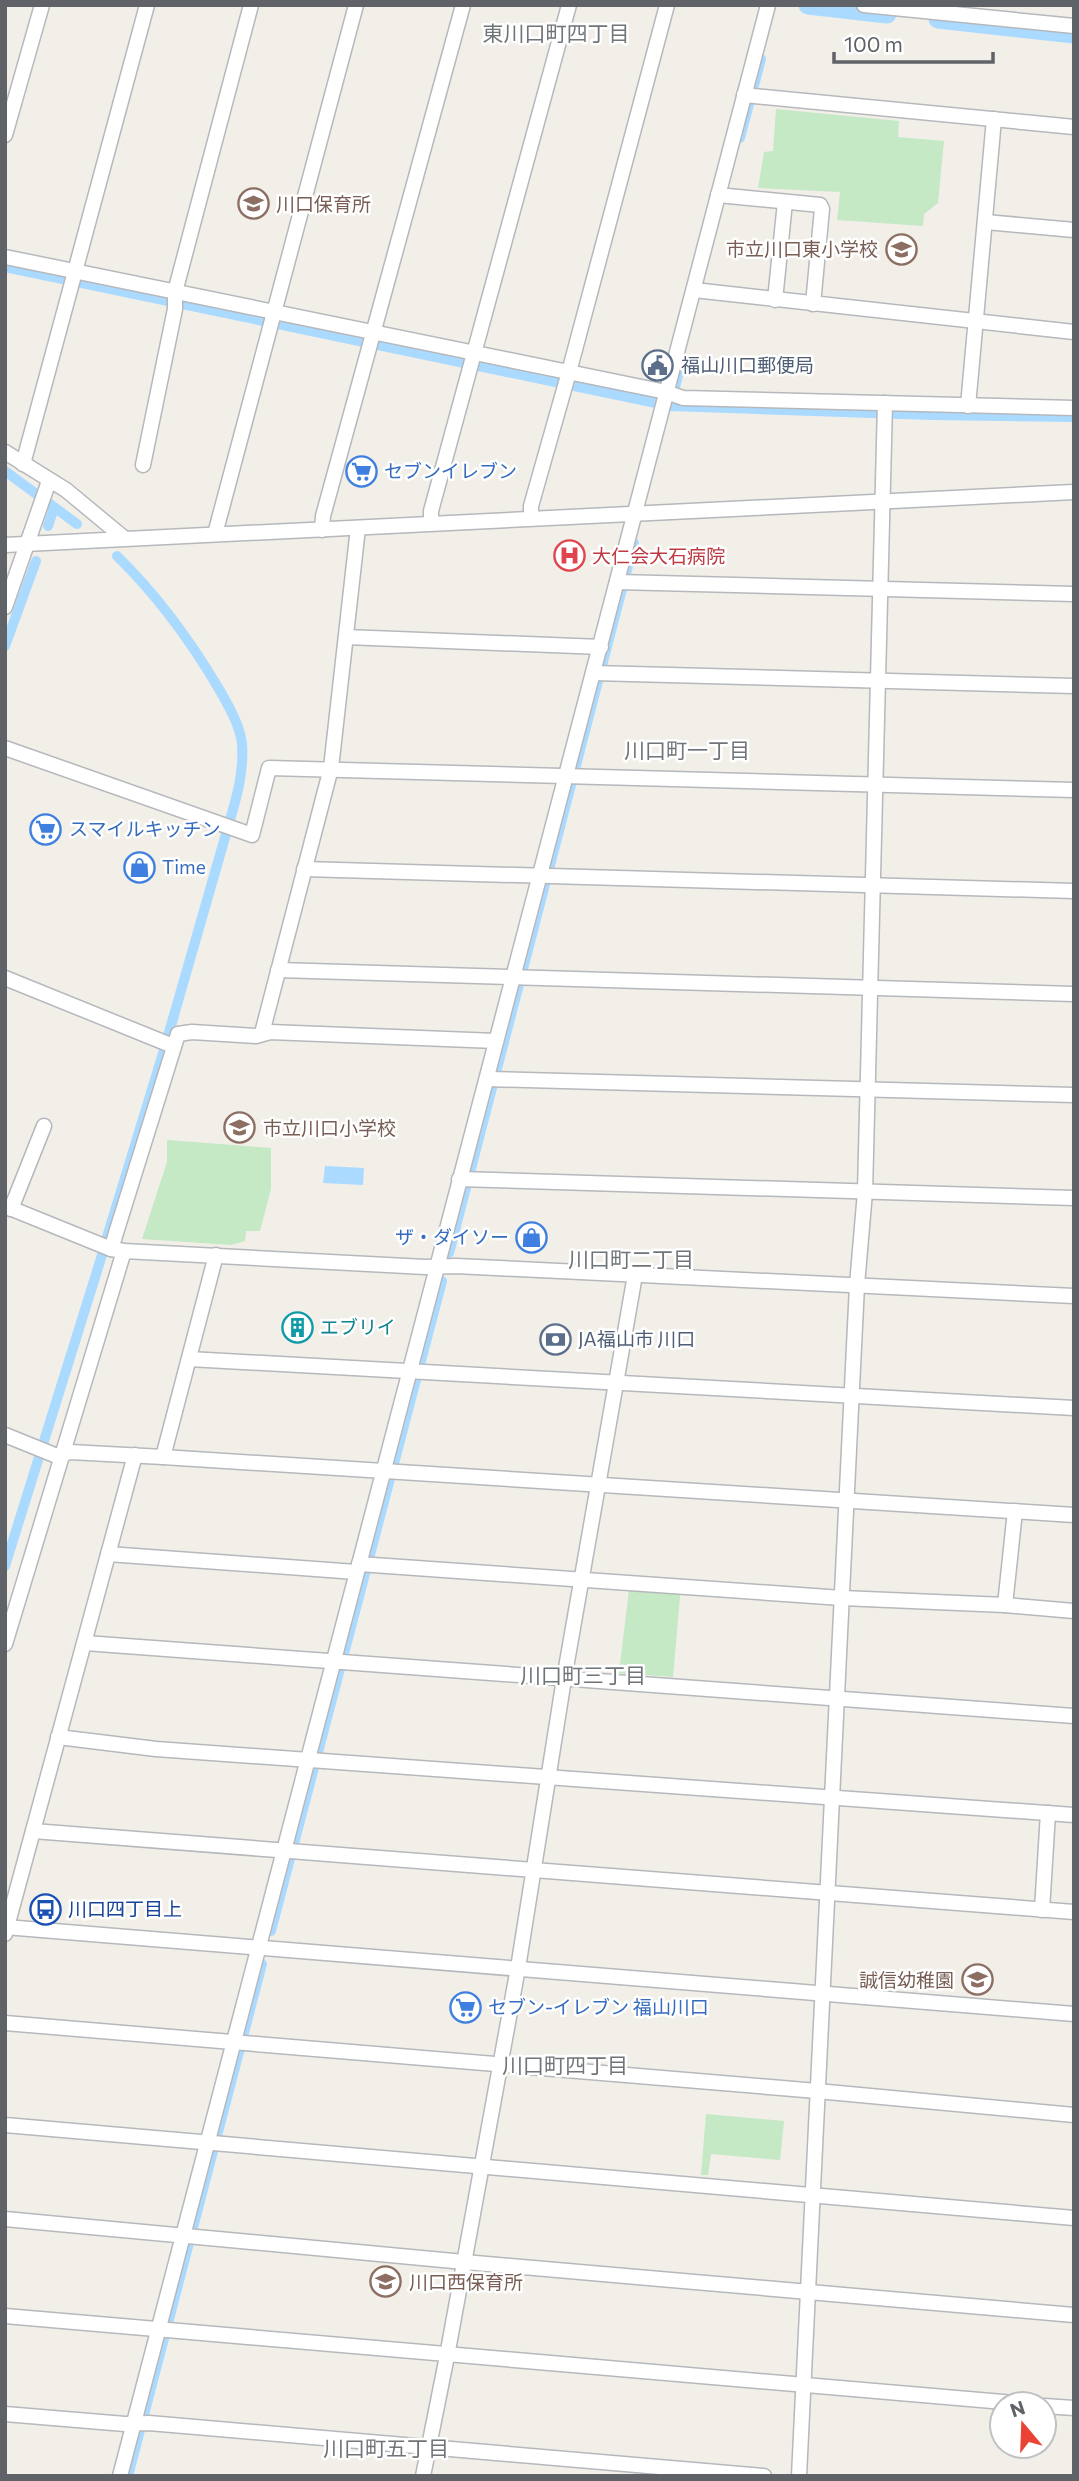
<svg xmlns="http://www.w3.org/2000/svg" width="1079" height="2481" font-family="Commissioner,'Noto Sans JP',sans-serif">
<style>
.green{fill:#c5e8c5}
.water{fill:#aadaff}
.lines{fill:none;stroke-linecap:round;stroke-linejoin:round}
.canal{stroke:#aadaff;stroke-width:10}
.river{stroke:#aadaff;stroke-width:19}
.minor-casing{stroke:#b5b8bc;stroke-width:17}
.minor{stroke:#fff;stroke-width:14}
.labels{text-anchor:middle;stroke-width:5;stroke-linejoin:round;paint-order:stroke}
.education-label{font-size:19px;fill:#785e54;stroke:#fff;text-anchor:start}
.service-label{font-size:19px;fill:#4e5e75;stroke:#fff;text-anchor:start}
.shop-label{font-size:19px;fill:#366cbe;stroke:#fff;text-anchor:start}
.health-label{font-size:19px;fill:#be3a42;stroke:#fff;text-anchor:start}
.culture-label{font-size:19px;fill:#0d838f;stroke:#fff;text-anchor:start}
.transit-label{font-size:19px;fill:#164399;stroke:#fff;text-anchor:start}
.neighbourhood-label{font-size:21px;fill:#70757a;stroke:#fff}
</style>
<rect width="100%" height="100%" fill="#f1efe8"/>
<g class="green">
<path d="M776,109L899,121L898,137L944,141L938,203L924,214L923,226L837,220L840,192L758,188L764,152L773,151Z"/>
<path d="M167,1140L271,1148V1189L260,1231H246L245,1241L231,1245L142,1239L167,1162Z"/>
<path d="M630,1581L681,1585L673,1677L619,1673Z"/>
<path d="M706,2114L784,2121L780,2160L711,2154L708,2175H701Z"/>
</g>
<path class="water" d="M325,1166L364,1168L363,1185L323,1183Z"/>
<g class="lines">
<g class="canal">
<path d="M740,138L761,59"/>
<path d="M5,267L670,406L931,415L1074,417"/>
<path d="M672,399L682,360"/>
<path d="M5,471L77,524"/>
<path d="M48,526L54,508"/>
<path d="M117,556C158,596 190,640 219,689C228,705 240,725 242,744C244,771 237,797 229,823"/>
<path d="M5,646L36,561"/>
<path d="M168,1036L226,834"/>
<path d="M107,1237L164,1050"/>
<path d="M449,1253L634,543"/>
<path d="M5,1566L102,1255"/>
<path d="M271,1931L442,1281"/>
<path d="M128,2476L262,1964"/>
</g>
<g class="river">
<path d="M808,5L887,14"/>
<path d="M938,19L1074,34"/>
</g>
<defs>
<g id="minor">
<path d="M864,5L1074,26"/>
<path d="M744,95L1074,127"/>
<path d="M5,135L42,5"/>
<path d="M718,195L820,205L822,209L813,304"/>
<path d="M986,222L1074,230"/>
<path d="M5,257L666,392L683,398L1074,408"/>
<path d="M694,290L1074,332"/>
<path d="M775,300L785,202"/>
<path d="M968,406L994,119"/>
<path d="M5,452L66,490L124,538"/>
<path d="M23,464L147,5"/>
<path d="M143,465L175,309V292L251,5"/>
<path d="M531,518V506L569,372L667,5"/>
<path d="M431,523V511L569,5"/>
<path d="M322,530L323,516L463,5"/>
<path d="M215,534L356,5"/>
<path d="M5,545L1074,492"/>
<path d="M617,582L1074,594"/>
<path d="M5,607L49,481"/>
<path d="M346,637L601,647"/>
<path d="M593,673L1074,686"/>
<path d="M5,748L252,835L269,768L1074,790"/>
<path d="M304,869L1074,891"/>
<path d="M278,970L1074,994"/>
<path d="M5,978L173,1046"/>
<path d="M262,1033L331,768L358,528"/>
<path d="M487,1079L1074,1095"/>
<path d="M459,1179L1074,1198"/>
<path d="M5,1206L111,1249L124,1251L425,1267L456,1266L1074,1296"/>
<path d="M11,1209L44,1126"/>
<path d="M111,1249L178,1034L192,1032L256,1036L270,1032L496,1041"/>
<path d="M189,1359L1074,1408"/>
<path d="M5,1435L57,1456L70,1452L163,1457L1074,1515"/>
<path d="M163,1457L216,1255"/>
<path d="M108,1554L356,1572"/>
<path d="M359,1564L842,1598L1005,1605L1074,1611"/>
<path d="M1005,1605L1015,1511"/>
<path d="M85,1643L1074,1716"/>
<path d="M5,1644L124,1251"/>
<path d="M58,1737L156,1749L1074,1815"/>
<path d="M33,1831L1074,1912"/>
<path d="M1042,1910L1048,1813"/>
<path d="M5,1927L1074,2014"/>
<path d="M5,1934L135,1455"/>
<path d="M5,2023L817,2091L1074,2115"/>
<path d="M5,2125L1074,2218"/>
<path d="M5,2219L464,2262L1074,2315"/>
<path d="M5,2316L1026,2404"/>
<path d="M1044,2406L1074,2408"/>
<path d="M5,2414L125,2424L149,2423L764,2476"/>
<path d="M120,2476L768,5"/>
<path d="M423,2476L447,2356L518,1968L564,1679L635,1275"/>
<path d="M799,2476L857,1285L865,1192L885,403"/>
</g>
</defs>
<use href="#minor" class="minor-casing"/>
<use href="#minor" class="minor"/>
</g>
<defs>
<symbol id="school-ring" viewBox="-11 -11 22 22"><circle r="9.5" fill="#fff" stroke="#8d6e63" stroke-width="1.5"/><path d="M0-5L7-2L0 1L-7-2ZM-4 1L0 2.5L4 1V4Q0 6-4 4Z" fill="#8d6e63"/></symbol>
<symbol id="civic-ring" viewBox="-11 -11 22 22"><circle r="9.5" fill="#fff" stroke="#5c6f8a" stroke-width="1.5"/><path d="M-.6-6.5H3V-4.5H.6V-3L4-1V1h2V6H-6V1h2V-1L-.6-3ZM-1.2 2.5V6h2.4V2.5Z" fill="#5c6f8a"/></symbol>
<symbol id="supermarket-ring" viewBox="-11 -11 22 22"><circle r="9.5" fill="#fff" stroke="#3f7fe0" stroke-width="1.5"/><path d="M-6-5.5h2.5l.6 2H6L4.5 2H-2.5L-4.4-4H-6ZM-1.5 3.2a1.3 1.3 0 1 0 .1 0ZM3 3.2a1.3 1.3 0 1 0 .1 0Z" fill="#3f7fe0"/></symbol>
<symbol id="hospital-ring" viewBox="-11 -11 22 22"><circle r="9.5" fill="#fff" stroke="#e0444e" stroke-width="1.5"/><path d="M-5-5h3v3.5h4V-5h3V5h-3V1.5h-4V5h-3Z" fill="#e0444e"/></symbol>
<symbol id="shop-ring" viewBox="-11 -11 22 22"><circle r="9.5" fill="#fff" stroke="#3f7fe0" stroke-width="1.5"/><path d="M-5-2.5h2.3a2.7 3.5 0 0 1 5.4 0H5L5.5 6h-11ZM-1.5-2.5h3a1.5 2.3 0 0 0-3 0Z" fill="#3f7fe0"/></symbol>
<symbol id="building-ring" viewBox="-11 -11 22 22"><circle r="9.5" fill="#fff" stroke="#0f9aa8" stroke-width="1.5"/><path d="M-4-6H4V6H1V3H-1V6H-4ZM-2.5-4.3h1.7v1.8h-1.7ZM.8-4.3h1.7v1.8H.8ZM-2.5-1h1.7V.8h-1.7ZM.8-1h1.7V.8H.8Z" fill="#0f9aa8"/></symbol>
<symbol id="bank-ring" viewBox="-11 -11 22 22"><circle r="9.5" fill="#fff" stroke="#5c6f8a" stroke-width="1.5"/><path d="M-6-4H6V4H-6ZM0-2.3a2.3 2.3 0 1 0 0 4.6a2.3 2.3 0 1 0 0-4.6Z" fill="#5c6f8a"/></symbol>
<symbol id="bus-ring" viewBox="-11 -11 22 22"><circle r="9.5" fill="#fff" stroke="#1a4fb4" stroke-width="1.5"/><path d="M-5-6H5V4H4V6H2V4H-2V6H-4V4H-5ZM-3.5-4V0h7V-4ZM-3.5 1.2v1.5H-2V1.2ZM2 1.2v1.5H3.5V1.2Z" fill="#1a4fb4"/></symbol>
</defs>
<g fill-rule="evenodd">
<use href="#school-ring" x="236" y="186" width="35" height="35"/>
<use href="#school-ring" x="884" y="232" width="35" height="35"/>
<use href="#civic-ring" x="640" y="348" width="35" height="35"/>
<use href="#supermarket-ring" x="344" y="454" width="35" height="35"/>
<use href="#hospital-ring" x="552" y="538" width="35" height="35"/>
<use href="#supermarket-ring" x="28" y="812" width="35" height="35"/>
<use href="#shop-ring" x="122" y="850" width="35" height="35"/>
<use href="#school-ring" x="222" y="1110" width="35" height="35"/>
<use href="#shop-ring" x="514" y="1220" width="35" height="35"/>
<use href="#building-ring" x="280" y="1310" width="35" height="35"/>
<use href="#bank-ring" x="538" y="1322" width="35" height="35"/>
<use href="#bus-ring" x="28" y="1892" width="35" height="35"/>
<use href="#school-ring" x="960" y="1962" width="35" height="35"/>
<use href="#supermarket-ring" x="448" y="1990" width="35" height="35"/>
<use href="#school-ring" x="368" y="2264" width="35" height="35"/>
</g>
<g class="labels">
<g class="education-label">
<text x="276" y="211">川口保育所</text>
<text x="878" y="256" text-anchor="end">市立川口東小学校</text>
<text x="263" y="1135">市立川口小学校</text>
<text x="954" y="1987" text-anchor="end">誠信幼稚園</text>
<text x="409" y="2289">川口西保育所</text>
</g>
<g class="service-label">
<text x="681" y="372">福山川口郵便局</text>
<text x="578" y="1346">JA福山市 川口</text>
</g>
<g class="shop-label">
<text x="384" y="478">セブンイレブン</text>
<text x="69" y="836">スマイルキッチン</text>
<text x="162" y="874">Time</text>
<text x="509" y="1244" text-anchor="end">ザ・ダイソー</text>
<text x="488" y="2014">セブン-イレブン 福山川口</text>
</g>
<g class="health-label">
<text x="592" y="563">大仁会大石病院</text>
</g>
<g class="culture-label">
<text x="320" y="1334">エブリイ</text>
</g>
<g class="transit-label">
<text x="68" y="1916">川口四丁目上</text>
</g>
<g class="neighbourhood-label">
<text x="556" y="41">東川口町四丁目</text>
<text x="687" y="758">川口町一丁目</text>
<text x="631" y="1267">川口町二丁目</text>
<text x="583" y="1683">川口町三丁目</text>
<text x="565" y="2073">川口町四丁目</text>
<text x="386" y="2456">川口町五丁目</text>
</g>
</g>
<rect width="1079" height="2481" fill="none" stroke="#5f6368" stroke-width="14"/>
<g transform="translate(1023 2425) rotate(341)"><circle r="33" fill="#ffffff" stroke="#bfc1c3" stroke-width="2"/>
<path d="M0-5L12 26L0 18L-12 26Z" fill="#ea4335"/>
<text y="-10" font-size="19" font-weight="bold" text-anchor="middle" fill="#5f6368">N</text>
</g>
<path d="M834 52v10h159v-10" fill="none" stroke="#5f6368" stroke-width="3.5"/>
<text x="844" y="52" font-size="21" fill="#5f6368" stroke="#ffffff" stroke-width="5" paint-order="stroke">100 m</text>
</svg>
